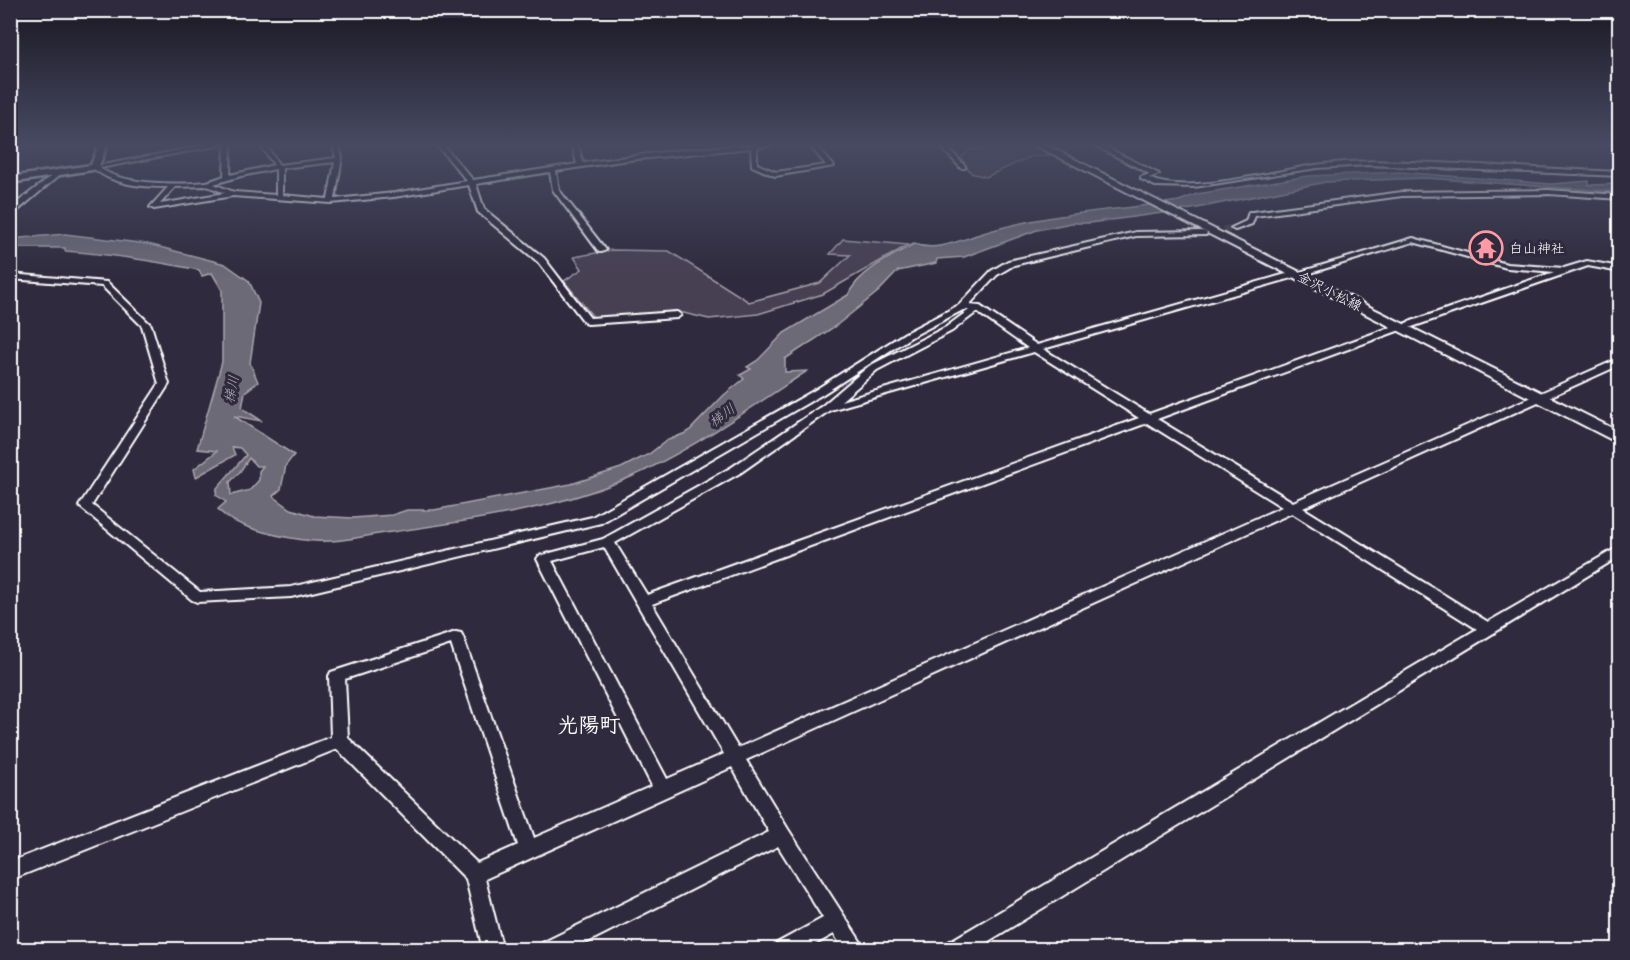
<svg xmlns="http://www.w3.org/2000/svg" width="1630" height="960" font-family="Kalam,'Klee One',sans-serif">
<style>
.green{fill:#464152;stroke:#a2a0a8;stroke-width:1.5}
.water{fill:#6d6a77;stroke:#a7a6ad;stroke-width:1.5;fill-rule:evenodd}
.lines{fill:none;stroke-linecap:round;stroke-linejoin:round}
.street-tunnel{stroke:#443f50;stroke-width:7;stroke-dasharray:7 3;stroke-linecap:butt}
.street-casing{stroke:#fff;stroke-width:4}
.secondary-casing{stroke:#fff;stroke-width:5}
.primary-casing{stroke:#fff;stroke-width:4}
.street{fill:#2f2a3d;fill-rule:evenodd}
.secondary{fill:#2f2a3d;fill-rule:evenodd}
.primary{fill:#2f2a3d;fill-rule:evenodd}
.labels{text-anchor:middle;stroke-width:6;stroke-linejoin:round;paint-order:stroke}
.far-poi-label{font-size:14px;fill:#fff;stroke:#2f2a3d;text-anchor:start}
.far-street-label{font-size:14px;fill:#fff;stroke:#2f2a3d}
.far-water-label{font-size:14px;font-style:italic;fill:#b6b4bb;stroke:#2f2a3d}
.near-quarter-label{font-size:21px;font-weight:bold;fill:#fff;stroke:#2f2a3d}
</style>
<rect width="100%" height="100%" fill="#2f2a3d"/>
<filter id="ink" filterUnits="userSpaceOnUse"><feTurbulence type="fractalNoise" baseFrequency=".0167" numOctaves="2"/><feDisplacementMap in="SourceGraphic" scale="12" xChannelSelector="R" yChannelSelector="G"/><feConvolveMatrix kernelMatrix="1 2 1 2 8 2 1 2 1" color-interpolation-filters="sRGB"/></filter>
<g filter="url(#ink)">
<g class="green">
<path d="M999,145H1032L1051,155L1030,157L986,177L971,173L961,158L970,150L1000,148Z"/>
<path d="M843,239L908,245L823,294L758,314L709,319L675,311L594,318L564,281L582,269L574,257L612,250L669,251L749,302L820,283L850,255L830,254Z"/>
</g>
<path class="water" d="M1399,172L1551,184L1589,181V185L1620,184L1619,192L1425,178L1326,182L1192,209L1089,223H1071L1037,230L964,257L937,259L936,263L898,271L879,291L837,325L785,359V372L807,371C754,406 701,443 644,471C566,508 476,520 392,532C367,535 339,543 315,541C289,539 234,529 218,509L226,502L216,495L217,488L246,455L240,448L232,447L235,455L196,477L194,469L217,451L197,449L222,362V290L212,273L202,276L199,270C154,261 110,254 65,251V248H11L10,239L65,234L148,244L225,264L249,281L259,303L250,363L258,382L245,392L242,408L262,421L234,416L294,455L286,465L281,489L273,496L291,509L314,516L353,518L392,515L407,510H434L571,484L621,468L649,454L666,441L688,432L724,395L744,379L740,375L751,369L747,367L758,360L784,333L848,295C859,271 892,256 914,244C936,252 958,241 980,234C1044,213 1113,211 1179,201L1197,194L1308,176ZM249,458L256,466H263L259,471V480L250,490L231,495L230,482L239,473Z"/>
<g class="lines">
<path class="street-tunnel" d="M1203,233L1235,228"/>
<defs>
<g id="street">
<path d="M208,145H221L100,168C122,185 179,185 206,182C212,181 218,178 224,176L225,145H231L230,175L274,165L260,145H266L279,165L336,158L333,145H339L342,157L335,199L394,193L467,181L437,145H443L473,180L577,164L572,145H578L583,163C644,154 708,145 771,145L757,148V164L776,172L826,165L809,145H815L834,166L775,176L752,166L751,148L628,160L556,171L559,190L606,250L602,252H599L553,190L550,172L476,184L484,209L544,258L590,318L677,312L681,315L677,318L588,324L585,323L538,262L478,212L469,185L394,197L331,203L233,196L154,209L150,207L168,187C143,187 111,185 92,167ZM335,162L328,199L282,195V168ZM276,169V195L234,192L214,184L241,176ZM207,186L225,193L160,204L175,187Z"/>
<path d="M939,145H945L965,166V168H961Z"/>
<path d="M1094,145H1102L1159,174L1149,178C1186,196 1273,171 1315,165C1356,159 1397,162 1438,163C1498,166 1559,169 1620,172V176L1368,165L1317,168L1194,187L1155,186L1141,179V177L1150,174Z"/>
<path d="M58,171L63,172L16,212H10V208Z"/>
<path d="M1549,190L1620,195V199L1549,194L1402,196L1255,216L1252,224L1235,230L1231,228L1246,221L1249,212H1252L1402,192Z"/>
<path d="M1203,231L1207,233L1206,235L1136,236L1014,265L997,275L969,305L980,306L1037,345L1293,272H1299V276L1043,349L1149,414L1397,325H1403V329L1157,419L1293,502L1620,358V365L1303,508L1488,622L1620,546V556L974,950H944L947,943L1477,629L1292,513L746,760L788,829L866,950H844L834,934L805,950H774L777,943L823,918L778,846L572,950H539L542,943L769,832L732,767L485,879L503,950H483L466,879L337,749L10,880V862L331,737L329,676L331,672L456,632L461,633L463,637L534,838L652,786L537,559L539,556L603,539L732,467L822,406L869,366L946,327L969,310H963L911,337L823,394L601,523L291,597L197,602L192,600L79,506L159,384L142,326L102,286L10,279V274L107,282L151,325L169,384L92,505L200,592L291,587L592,517L815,390L905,333L959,305L991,271L1008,261L1136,232ZM977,312L1028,348L841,401L877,370L952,331ZM1034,352L1139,418L647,595L615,543L740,473L830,410ZM1147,423L1282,507L738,748L652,604ZM604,547L724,754L667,779L552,561ZM451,644L518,845L477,863L348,738L345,679Z"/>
<path d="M1413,238L1507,264L1564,268L1587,261L1620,267V272L1588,266L1409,328L1404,325L1406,323L1554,272L1507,268L1413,242L1307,274L1300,272Z"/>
</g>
<path id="secondary" d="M99,145H107L98,169L10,183V177L91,165Z"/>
<path id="primary" d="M1035,145H1046L1620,432V444Z"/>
</defs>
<use href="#street" class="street-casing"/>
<use href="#secondary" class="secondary-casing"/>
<use href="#primary" class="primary-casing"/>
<use href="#street" class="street"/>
<use href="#secondary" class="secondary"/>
<use href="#primary" class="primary"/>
</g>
</g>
<linearGradient id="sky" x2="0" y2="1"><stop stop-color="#1a1722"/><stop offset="0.52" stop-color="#474a62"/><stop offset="1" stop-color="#474a62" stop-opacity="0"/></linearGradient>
<rect width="1630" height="279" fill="url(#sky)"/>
<defs>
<symbol id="temple-ring" viewBox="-11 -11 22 22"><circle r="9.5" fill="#2f2a3d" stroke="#ff9aa2" stroke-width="1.5"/><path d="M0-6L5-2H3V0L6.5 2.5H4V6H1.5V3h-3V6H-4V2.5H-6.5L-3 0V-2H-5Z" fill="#ff9aa2"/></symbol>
</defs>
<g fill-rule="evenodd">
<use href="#temple-ring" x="1467" y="229" width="38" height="38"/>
</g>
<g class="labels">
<g class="far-poi-label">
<text x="1509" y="253">白山神社</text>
</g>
<g class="far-street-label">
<text transform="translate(1330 291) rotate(27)" y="5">金沢小松線</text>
</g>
<g class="far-water-label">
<text transform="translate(231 389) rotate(-79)" y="5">梯川</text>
<text transform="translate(722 415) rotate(-37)" y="5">梯川</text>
</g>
<g class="near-quarter-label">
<text x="589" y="732">光陽町</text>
</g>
</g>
<rect width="1630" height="960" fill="none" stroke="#2f2a3d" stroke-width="36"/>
<rect x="18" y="18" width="1594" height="924" fill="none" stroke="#fff" stroke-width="2" filter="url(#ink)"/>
</svg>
